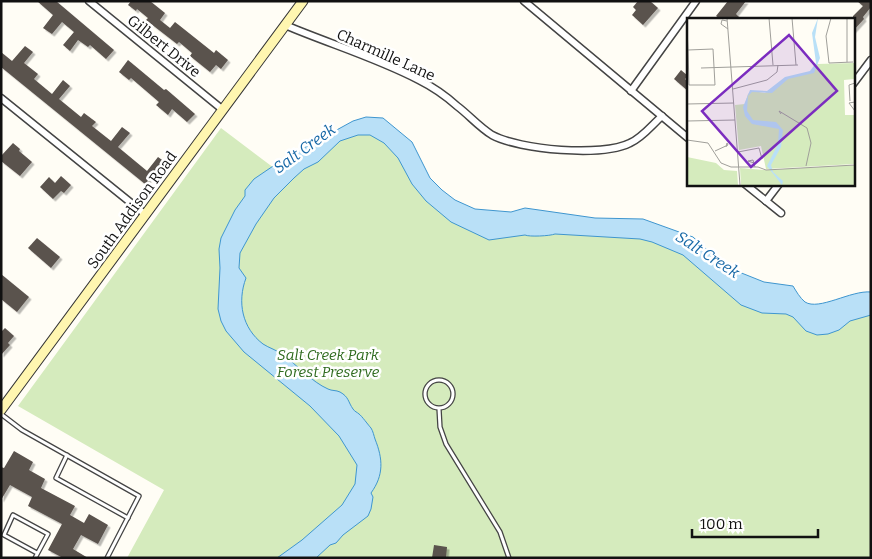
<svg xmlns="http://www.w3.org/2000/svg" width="872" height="559" font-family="Bitter,serif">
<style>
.green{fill:#d5ebbd}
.water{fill:#b9e0f7;stroke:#3f96cf}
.building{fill:#5a524d;filter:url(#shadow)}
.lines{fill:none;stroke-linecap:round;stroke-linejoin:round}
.lane-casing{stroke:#444;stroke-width:5.5}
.street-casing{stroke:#444;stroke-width:9}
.secondary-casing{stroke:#333;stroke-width:11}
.lane{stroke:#fff;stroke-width:3}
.street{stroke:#fff;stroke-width:6}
.secondary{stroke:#fff6b0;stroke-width:9}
.labels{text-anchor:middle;stroke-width:5;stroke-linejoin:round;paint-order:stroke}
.street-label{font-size:15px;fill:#111;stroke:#fff}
.park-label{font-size:15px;font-style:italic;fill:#2f6b1f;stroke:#fff}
.water-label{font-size:16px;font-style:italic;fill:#1768a6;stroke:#fff}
.inset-road{fill:none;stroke:#a09f9a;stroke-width:1}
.view{fill:#7b2cbf;fill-opacity:0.15;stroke:#7b2cbf;stroke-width:2.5}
.inset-edge{fill:none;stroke:#111;stroke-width:2.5}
</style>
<defs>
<filter id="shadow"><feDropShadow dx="2.5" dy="2.5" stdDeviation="0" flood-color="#0004"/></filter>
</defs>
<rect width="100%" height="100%" fill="#fffdf5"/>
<path class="green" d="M221,128L282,174L350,129L387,134L450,210L665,239L795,311L871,306V558H127L164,490L18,406Z"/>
<path class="water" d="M366,117L383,118L412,142L430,178L442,190L455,200L475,209L511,212L525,208L595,218L643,219L693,237L715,257L734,270L764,282L793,286C796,291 800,298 805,302C819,311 851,290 871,292V315L850,321L839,330L828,334L817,335L806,331L793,317L786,314L762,313L741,305L683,255L652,242L640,239L555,234C550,236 529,237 525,235L489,240L451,222L426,201L412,184L398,158L384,143L370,135H358L340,141L318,162L304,169L294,178L274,198L256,224L240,253L239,268L246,278C237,302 242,328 263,344C269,348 277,350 283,355C297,365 312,382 328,389C332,391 336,390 340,392C349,397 348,402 353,409C355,412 357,412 359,414C361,415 369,426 371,428C373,431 374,436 375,439C383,459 384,475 371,493L373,497L371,509L368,516L343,535L336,543L330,545L316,558H277L302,540L342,505L355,484L357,465L339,436L310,406L244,352L226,331L221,321L218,309L220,268L219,249L221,238L235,210L245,196V190L254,179L282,160L353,121Z"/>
<g class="building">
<path d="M37,1H56L114,50L106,59L90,45L88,47L78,40L70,51L63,45L74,32L62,22L52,34L43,28L53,15Z"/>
<path d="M131,1H150L165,13L160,20L170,28L175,22L214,53L216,50L228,60L221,69L216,65L210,72L190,56L192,53L179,42L177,44L146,20L148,18L137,9L136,11L128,5Z"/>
<path d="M638,1H650L658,8L643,25L632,15L636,10L633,7Z"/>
<path d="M728,1H746L736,14L741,19H720L716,16Z"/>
<path d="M857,1H871V7L863,17L864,19L853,31V16L863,6Z"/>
<path d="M25,46L33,52L24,63L38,74L34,79L52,94L63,80L70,86L59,99L81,117L84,113L96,122L92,126L111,141L122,127L130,133L118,147L147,171L158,157L165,162L145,184L1,67V52L12,61Z"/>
<path d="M128,60L164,90L166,89L195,114L187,122L172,109L168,115L156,105L159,102L131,78L129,80L119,72Z"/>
<path d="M681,70L688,76L685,79L688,82V91L674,79Z"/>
<path d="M13,143L20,149L19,151L32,162L20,176L1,161V156Z"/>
<path d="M61,176L71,185L64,193L61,191L53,199L40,187L49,177L55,183Z"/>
<path d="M37,238L60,257L51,268L28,248Z"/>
<path d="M1,274L29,297L17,312L1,299Z"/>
<path d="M5,328L14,336L8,343L10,345L1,355V332Z"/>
<path d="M14,451L33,462L29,470L45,479L41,488L75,506L70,515L84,523L89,514L108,525L98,544L81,535L73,549L88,558H63L48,550L62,524L28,506L32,497L10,485L1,500V467L4,468Z"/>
<path d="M434,545L447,547L446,558H432Z"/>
</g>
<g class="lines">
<defs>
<g id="lane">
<circle cx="439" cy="394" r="14"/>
<path d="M439,409L440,427L446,444L500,532L509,558"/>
<path d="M1,414L22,430L139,496L107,558"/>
<path d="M67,455L56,478L128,518"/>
<path d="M35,558L48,534L13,515L4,535L37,553"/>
</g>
<g id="street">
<path d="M89,1L223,110"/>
<path d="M524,1L688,138"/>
<path d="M285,25C330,44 377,58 419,80C433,87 446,96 457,106C469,115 479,127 492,135C520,150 602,157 630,143C642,138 652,125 662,116"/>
<path d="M853,84L871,60"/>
<path d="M631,91L696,1"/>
<path d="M1,98L146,215"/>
<path d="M745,184L781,213"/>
<path d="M766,201L779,184"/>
</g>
<path id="secondary" d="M1,410L303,1"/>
</defs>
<use href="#lane" class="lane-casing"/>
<use href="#street" class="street-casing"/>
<use href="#secondary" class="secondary-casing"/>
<use href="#lane" class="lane"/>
<use href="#street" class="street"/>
<use href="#secondary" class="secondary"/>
</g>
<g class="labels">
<g class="street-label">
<text transform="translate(164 46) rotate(39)" y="5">Gilbert Drive</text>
<text transform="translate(386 55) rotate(24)" y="5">Charmille Lane</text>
<text transform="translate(132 210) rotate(-54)" y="5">South Addison Road</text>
</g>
<g class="park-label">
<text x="328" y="360">Salt Creek Park<tspan x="328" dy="17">Forest Preserve</tspan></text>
</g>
<g class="water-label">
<text transform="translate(304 148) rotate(-36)" y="6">Salt Creek</text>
<text transform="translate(708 254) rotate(33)" y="6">Salt Creek</text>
</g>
</g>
<g transform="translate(687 18)">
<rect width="168" height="168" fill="#fffdf5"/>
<path d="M167,45V61L157,62L158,97H167V146L79,151L74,128L52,132L48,87L58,86L61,76L65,73L78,75L102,59L124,54L130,46ZM0,139L29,145L37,152L50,153L51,167H0ZM167,147V167H54L53,150L77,152Z" fill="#d5ebbd"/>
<path d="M131,0L128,19L133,40L127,55L101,61L85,75L65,74L61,78L60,93L66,102L89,104L96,112L94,129L84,147L86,154L96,163L95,167L80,148L91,126L92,111L65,106L58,98L56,89L63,72L80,73L98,59L123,53L129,45L125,15Z" fill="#b9e0f7"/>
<path class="inset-road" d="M40,0L53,167M82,0L86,47M105,0L109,47M144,0L139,18L142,45L166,44M160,0V44M40,3L35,2L34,6L41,11M0,10L1,32L2,67H28L26,31L1,32M14,50L111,47M46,71L80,62L90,54L91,47M163,83L162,67L168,65M168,84L162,85L168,93M0,86L47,85M94,96L92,93L120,110L124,125L119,148M0,103L48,102M0,122L21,125L34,145L44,149H71L79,152L168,147M28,133L41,127L40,125L39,129M51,134L72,130L75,141M67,145L61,143L66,142L68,149"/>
<path class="view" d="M102,17L150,73L64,149L15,93Z"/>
<rect width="168" height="168" class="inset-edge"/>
</g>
<rect width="872" height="559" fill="none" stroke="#111111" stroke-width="5"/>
<path d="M692 529v8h126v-8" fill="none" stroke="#111111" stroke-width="2.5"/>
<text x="700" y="529" font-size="15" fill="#111111" stroke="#ffffff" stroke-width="4" paint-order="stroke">100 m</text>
</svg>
